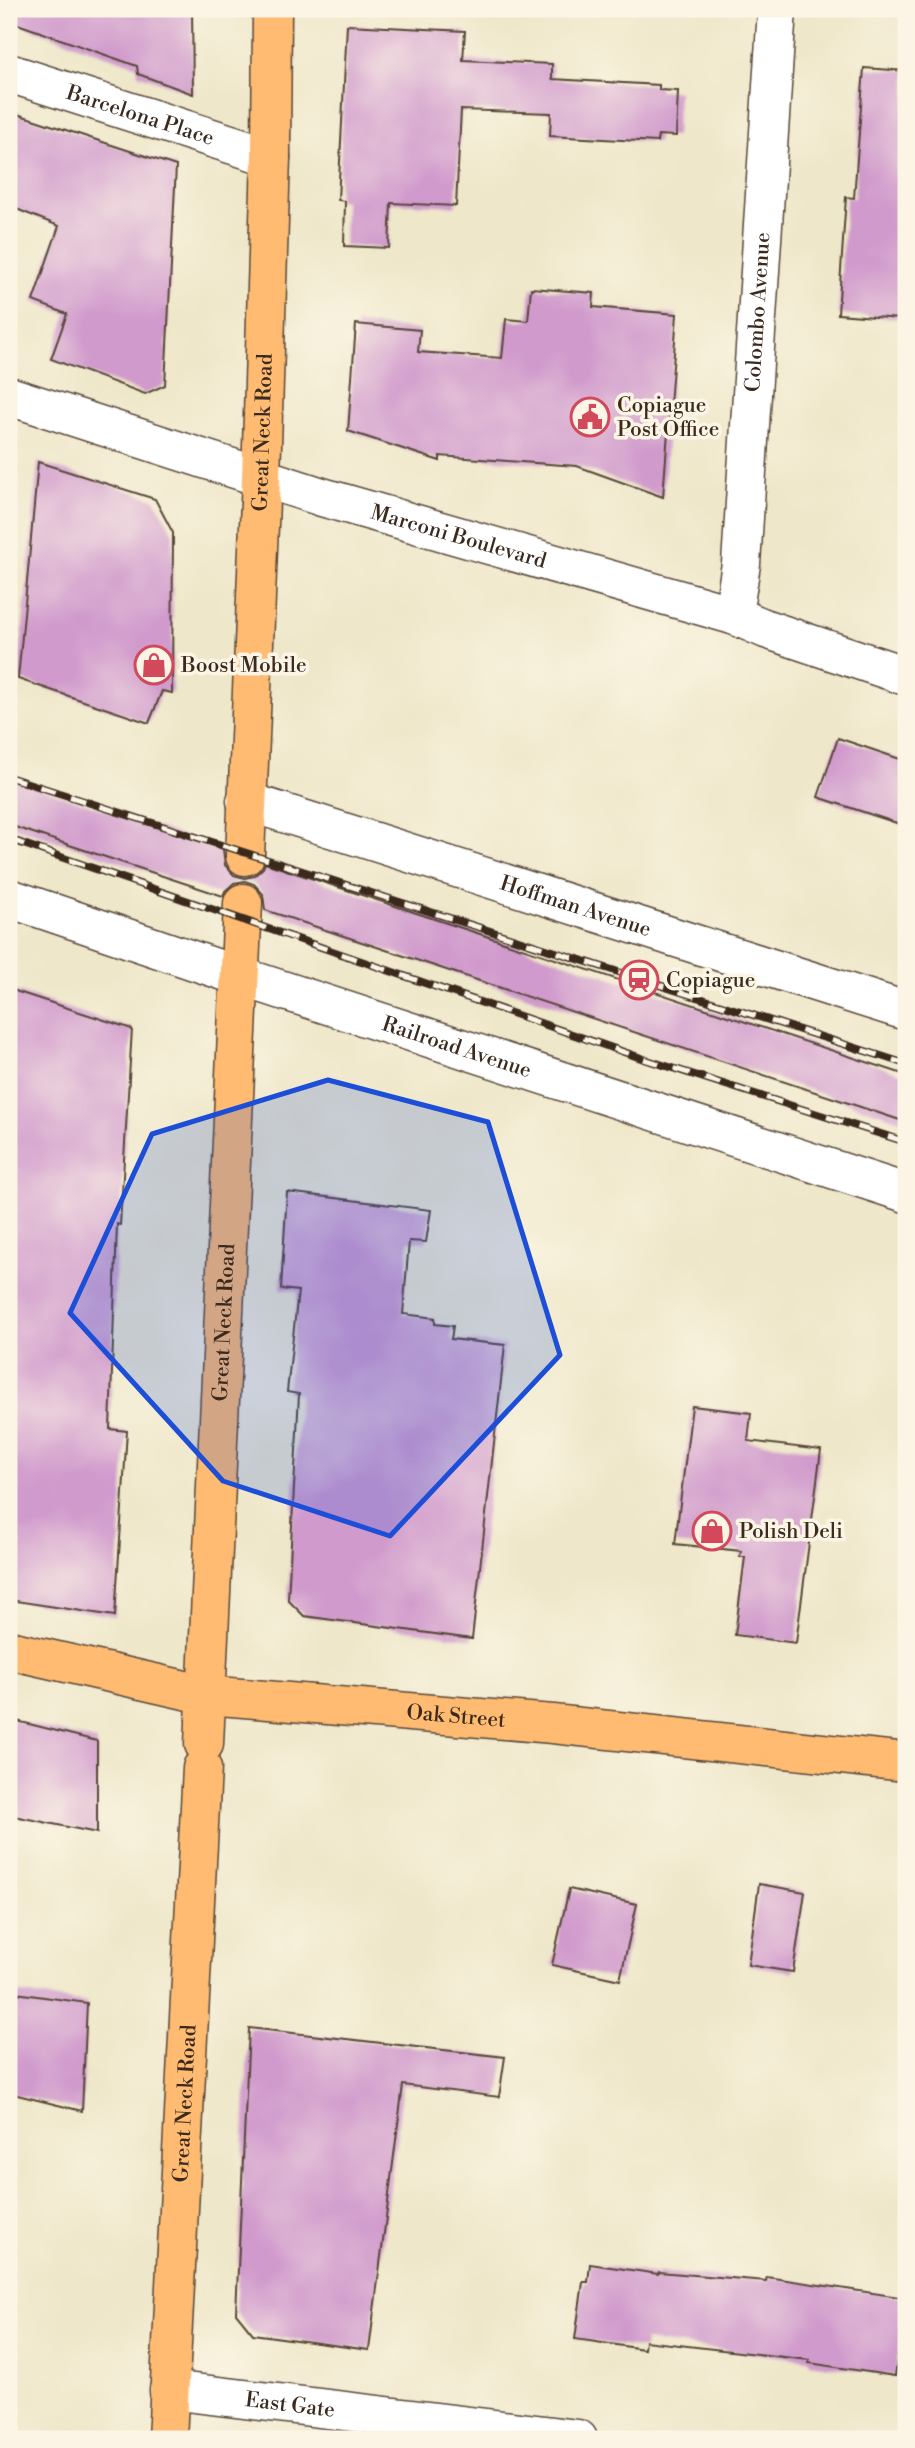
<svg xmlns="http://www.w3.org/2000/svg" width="915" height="2448" font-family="'Libre Bodoni',serif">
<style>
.building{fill:#d09acc}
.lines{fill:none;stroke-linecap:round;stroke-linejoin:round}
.minor-casing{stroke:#564638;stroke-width:41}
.major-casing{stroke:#564638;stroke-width:41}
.minor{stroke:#fff;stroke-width:38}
.major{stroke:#ffbb71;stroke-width:38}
.rail-casing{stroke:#3b2a1e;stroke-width:8}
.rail{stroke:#fcf5e5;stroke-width:5;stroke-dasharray:16;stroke-linecap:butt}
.marked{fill:#1d4ed8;fill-opacity:0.2;stroke:#1d4ed8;stroke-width:5;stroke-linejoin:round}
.labels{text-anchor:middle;stroke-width:7;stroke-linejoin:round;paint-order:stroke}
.street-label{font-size:21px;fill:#3b2a1e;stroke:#fcf5e5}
.poi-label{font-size:21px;fill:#3b2a1e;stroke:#fcf5e5;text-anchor:start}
</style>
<rect width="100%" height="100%" fill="#fcf5e5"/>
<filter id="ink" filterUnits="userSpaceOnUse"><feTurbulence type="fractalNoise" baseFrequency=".0143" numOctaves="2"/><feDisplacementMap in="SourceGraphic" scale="14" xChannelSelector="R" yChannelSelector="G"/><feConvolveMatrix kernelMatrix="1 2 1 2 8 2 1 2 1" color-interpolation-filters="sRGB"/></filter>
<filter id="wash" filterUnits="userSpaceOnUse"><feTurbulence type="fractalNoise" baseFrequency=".00686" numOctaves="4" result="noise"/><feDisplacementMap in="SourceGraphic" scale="28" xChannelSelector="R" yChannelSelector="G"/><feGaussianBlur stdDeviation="1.57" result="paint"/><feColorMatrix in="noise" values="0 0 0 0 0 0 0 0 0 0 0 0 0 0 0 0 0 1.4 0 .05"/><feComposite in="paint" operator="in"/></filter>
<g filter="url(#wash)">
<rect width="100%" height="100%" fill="#eee7c9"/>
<g id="blocks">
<g class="building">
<path d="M9,9H192L193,94L138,74L137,66L9,21Z"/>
<path d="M347,25L465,31L463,60L552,64V79L659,85V90L678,91L676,136L658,135L657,142L550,136L551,113L461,110L456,206L391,203L389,248L344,246L345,201L338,200Z"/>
<path d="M864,68L906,71V270L904,269L900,319L838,314L846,197L854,198Z"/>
<path d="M17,114L176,166L165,385L145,394L51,359L67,314L33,301L59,226L9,206V135Z"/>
<path d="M531,288L594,293L593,307L677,314L663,497L577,466L440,456V461L348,431L356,324L420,330L418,352L502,358L506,319L528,321Z"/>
<path d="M38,462L155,499L173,533L172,693L162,691L149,723L18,679Z"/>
<path d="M838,738L906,761V826L818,797Z"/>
<path d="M9,778L223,849L225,865L234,875L245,878L254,876L263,868L265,863L906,1075V1122L265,910L263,894L254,884L245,881L234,883L225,891L223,896L9,825Z"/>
<path d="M9,989L132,1029L120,1225L117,1224L110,1429L127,1431L115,1616L9,1600Z"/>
<path d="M287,1192L431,1210L426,1242L409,1241L403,1314L435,1318V1324L453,1326L451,1339L505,1345L472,1639L304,1616L288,1600L299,1394L287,1392L298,1291L281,1289Z"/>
<path d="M692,1406L751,1413L748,1441L821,1450L796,1643L735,1635L745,1557H740L741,1551L675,1544Z"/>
<path d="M9,1719L97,1741V1833L9,1815Z"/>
<path d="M759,1884L805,1892L793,1972L748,1965Z"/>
<path d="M569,1889L637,1904L620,1980L552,1965Z"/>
<path d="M16,1993L87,2003L82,2111L9,2093V2005L13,2006Z"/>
<path d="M249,2028L505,2057L499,2097L403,2085L369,2350L253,2334L236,2313Z"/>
<path d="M590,2264L658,2274L659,2272L766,2281L767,2277L906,2298L895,2376L809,2363V2360L645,2341L644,2349L575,2339L583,2282H588Z"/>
</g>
</g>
</g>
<g filter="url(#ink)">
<use href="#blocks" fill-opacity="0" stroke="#564638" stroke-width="2"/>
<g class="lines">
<defs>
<g id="minor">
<path id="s1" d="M9,73L271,157"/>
<path id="s2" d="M9,396L322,497L733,615L766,629L906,676"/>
<path id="s3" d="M733,615L741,564L777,9"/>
<path id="s4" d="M246,801L906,1011"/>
<path id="s5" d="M9,898L239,976L906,1193"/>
<path id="s6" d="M169,2390L578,2439"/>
</g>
<g id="major">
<path id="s7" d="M245,856L261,478L271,157L272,9"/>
<path id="s8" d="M9,1650L207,1695L553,1724L906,1762"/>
<path id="s9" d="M204,1744L243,903"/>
<path id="s10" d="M167,2439L202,1768"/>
</g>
</defs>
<use href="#minor" class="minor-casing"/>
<use href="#major" class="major-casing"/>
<use href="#minor" class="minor"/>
<use href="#major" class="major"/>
<defs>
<g id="rail">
<path d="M9,777L906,1064"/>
<path d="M9,839L644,1059L906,1142"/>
</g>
</defs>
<use href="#rail" class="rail-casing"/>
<use href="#rail" class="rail"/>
</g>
</g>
<path class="marked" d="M328,1080L488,1122L560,1355L390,1536L223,1481L70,1313L152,1134Z"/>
<defs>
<symbol id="civic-ring" viewBox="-11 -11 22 22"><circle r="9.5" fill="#fcf5e5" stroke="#d1495b" stroke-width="1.5"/><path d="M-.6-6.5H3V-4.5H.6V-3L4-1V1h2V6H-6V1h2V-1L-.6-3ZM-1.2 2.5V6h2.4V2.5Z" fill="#d1495b"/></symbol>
<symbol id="shop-ring" viewBox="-11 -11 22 22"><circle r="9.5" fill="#fcf5e5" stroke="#d1495b" stroke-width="1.5"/><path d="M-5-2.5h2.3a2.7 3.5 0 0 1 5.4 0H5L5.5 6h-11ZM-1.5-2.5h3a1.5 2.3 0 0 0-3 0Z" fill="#d1495b"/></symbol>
<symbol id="station-ring" viewBox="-11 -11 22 22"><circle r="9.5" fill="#fcf5e5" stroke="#d1495b" stroke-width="1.5"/><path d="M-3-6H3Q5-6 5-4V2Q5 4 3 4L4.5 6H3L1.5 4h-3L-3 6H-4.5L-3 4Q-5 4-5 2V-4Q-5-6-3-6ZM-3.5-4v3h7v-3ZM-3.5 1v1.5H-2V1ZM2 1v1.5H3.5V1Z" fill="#d1495b"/></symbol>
</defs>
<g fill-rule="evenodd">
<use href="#civic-ring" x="568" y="395" width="44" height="44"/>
<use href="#shop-ring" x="132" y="643" width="44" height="44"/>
<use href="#station-ring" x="617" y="958" width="44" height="44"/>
<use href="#shop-ring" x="690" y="1509" width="44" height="44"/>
</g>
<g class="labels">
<g class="street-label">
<text dy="7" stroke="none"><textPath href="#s1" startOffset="138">Barcelona Place</textPath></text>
<text dy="7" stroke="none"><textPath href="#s3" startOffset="304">Colombo Avenue</textPath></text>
<text dy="7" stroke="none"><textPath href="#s7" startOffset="424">Great Neck Road</textPath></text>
<text dy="7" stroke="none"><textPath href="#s2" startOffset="471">Marconi Boulevard</textPath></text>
<text dy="7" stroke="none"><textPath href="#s4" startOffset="346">Hoffman Avenue</textPath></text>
<text dy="7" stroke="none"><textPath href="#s5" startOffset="472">Railroad Avenue</textPath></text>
<text dy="7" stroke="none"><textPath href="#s9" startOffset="422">Great Neck Road</textPath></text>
<text dy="7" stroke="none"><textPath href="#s8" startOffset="453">Oak Street</textPath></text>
<text dy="7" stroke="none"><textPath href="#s10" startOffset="336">Great Neck Road</textPath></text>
<text dy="7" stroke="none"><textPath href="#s6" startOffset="122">East Gate</textPath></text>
</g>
<g class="poi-label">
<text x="617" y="412">Copiague<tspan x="617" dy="24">Post Office</tspan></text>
<text x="181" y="672">Boost Mobile</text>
<text x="666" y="987">Copiague</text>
<text x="739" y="1538">Polish Deli</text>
</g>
</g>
<rect width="915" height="2448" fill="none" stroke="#fcf5e5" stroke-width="35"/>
</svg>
